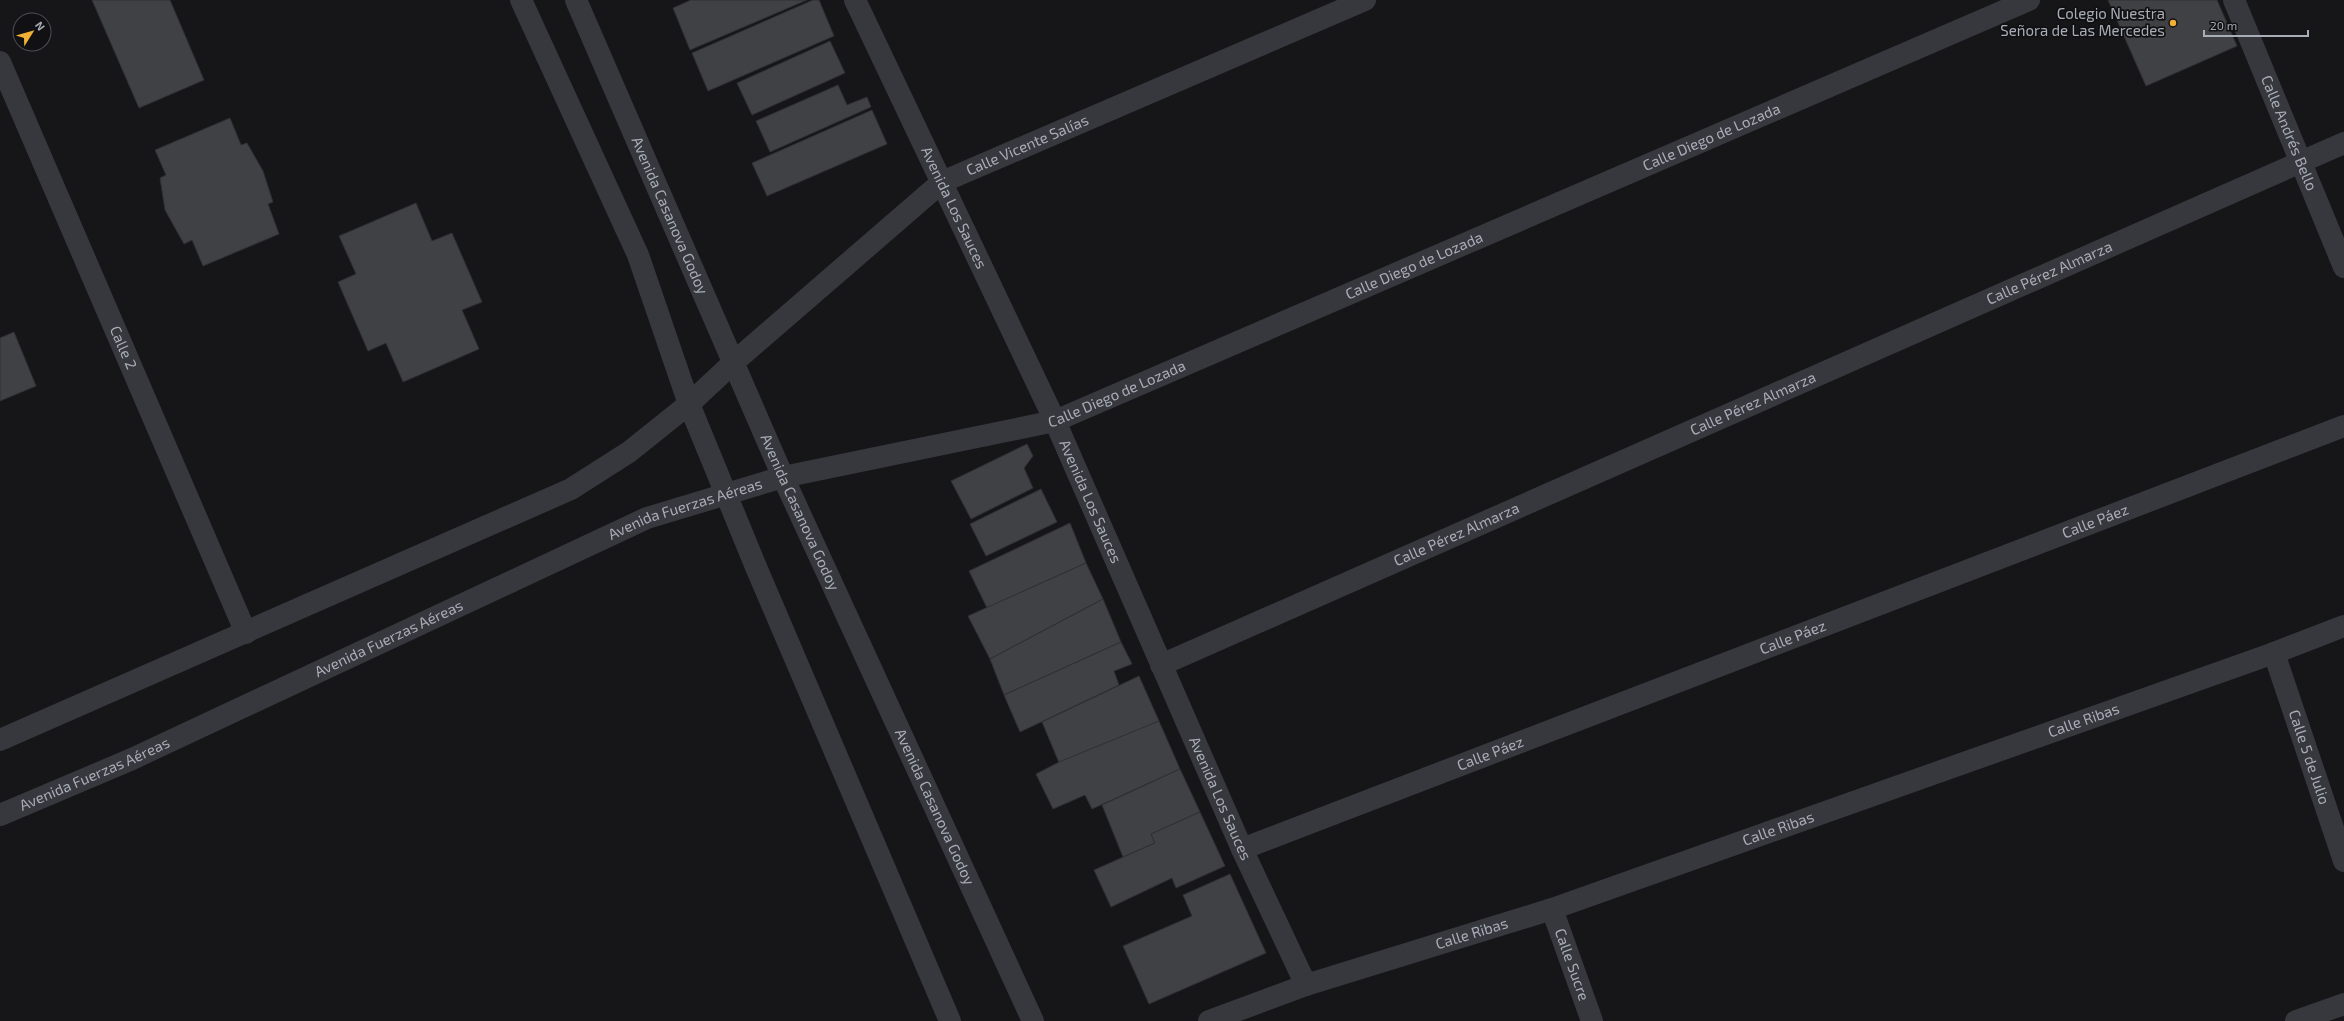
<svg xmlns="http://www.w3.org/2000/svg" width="2344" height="1021" font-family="'Exo 2',sans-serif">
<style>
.building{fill:#404145;stroke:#303034}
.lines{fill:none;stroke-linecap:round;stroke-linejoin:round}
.minor{stroke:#37383d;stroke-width:22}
.tertiary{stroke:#37383d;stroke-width:22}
.poi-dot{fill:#f2b134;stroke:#111113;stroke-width:1.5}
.labels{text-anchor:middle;stroke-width:3.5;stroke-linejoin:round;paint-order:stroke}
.poi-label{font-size:15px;fill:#a8adb8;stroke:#111113;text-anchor:end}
.street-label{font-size:15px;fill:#a8adb8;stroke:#111113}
</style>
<rect width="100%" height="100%" fill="#161618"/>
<g class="building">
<path d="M92,0H170L204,80L139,108Z"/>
<path d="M691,0H807L690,50L673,8Z"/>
<path d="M813,0H819L834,36L708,91L692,53Z"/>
<path d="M2108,0H2217L2237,46L2146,86Z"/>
<path d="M830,41L845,73L752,115L737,83Z"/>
<path d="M838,85L847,105L867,97L871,107L770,152L756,121Z"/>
<path d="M872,110L887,144L767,196L752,163Z"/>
<path d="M230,118L241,145L247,143L263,171L273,202L268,204L279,234L203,266L192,240L184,244L165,210L160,178L166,175L155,150Z"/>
<path d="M416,203L432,241L452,233L482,302L462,310L479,349L403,382L386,343L368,351L338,282L356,274L339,236Z"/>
<path d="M14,332L36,386L0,401V338Z"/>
<path d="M1027,444L1033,456L1024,468L1033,488L971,519L951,481Z"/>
<path d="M1041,489L1057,522L986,556L970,524Z"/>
<path d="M1070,523L1086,563L987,608L969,571Z"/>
<path d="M1086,563L1103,599L990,659L968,616Z"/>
<path d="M1103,599L1121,642L1004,695L990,659Z"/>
<path d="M1121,642L1132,664L1114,671L1119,685L1020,732L1004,695Z"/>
<path d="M1139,676L1159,721L1060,765L1042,722Z"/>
<path d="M1159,721L1180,769L1092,809L1085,795L1053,809L1036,774L1059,762Z"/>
<path d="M1180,769L1200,812L1151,834L1155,843L1123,857L1102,805Z"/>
<path d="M1200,812L1225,866L1176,888L1172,878L1111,907L1094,870L1155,843L1151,834Z"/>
<path d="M1230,874L1266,953L1149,1004L1123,946L1192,916L1183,895Z"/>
</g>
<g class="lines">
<g class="minor">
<path id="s1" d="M855,0L1055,421L1242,849L1306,985"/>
<path id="s2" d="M2234,0L2344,267"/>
<path id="s3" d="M0,62L246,633"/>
<path id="s4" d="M734,362L942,182L1365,0"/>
<path id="s5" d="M783,477L1055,421L2029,0"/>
<path id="s6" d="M2274,653L2344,861"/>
<path id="s7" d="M1161,665L2344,143"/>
<path id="s8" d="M1242,849L2344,426"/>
<path id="s9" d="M1552,909L1592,1021"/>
<path id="s10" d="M1209,1021L1306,985L1552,909L2274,653L2344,626"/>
<path d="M2296,1021L2344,1004"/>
</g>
<g class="tertiary">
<path d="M521,0L638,255L689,404L756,567L950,1021"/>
<path id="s11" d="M576,0L783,477L1033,1021"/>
<path d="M0,740L571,489L629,452L689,404L734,362"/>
<path id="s12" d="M0,815L132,759L647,518L783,477"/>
</g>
</g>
<circle class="poi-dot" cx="2173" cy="23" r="4"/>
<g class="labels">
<g class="poi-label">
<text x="2165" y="19">Colegio Nuestra<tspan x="2165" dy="17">Señora de Las Mercedes</tspan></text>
</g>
<g class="street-label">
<text dy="5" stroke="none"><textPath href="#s2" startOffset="144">Calle Andrés Bello</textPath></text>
<text dy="5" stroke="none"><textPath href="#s5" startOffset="993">Calle Diego de Lozada</textPath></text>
<text dy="5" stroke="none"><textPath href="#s4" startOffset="368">Calle Vicente Salías</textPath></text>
<text dy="5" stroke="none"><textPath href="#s1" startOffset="230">Avenida Los Sauces</textPath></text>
<text dy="5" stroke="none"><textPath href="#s11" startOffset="235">Avenida Casanova Godoy</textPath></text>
<text dy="5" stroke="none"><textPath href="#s5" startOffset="669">Calle Diego de Lozada</textPath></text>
<text dy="5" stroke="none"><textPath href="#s7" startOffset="971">Calle Pérez Almarza</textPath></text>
<text dy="5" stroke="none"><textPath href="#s3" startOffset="311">Calle 2</textPath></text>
<text dy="5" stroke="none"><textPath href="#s5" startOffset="345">Calle Diego de Lozada</textPath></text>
<text dy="5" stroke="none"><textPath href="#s7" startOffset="647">Calle Pérez Almarza</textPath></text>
<text dy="5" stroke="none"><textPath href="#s1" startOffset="554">Avenida Los Sauces</textPath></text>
<text dy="5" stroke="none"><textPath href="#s12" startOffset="751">Avenida Fuerzas Aéreas</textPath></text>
<text dy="5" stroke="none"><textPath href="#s11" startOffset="559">Avenida Casanova Godoy</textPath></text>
<text dy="5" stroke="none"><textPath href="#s8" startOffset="914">Calle Páez</textPath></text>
<text dy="5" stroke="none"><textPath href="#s7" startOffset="323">Calle Pérez Almarza</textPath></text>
<text dy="5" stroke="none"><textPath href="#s8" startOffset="590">Calle Páez</textPath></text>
<text dy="5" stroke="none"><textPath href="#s12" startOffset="427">Avenida Fuerzas Aéreas</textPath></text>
<text dy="5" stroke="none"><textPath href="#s10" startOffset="925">Calle Ribas</textPath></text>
<text dy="5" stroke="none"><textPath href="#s8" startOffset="266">Calle Páez</textPath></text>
<text dy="5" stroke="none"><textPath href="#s6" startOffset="110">Calle 5 de Julio</textPath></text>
<text dy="5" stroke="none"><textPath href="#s12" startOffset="103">Avenida Fuerzas Aéreas</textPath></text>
<text dy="5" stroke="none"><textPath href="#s1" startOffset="878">Avenida Los Sauces</textPath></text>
<text dy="5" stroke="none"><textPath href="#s11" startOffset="883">Avenida Casanova Godoy</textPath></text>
<text dy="5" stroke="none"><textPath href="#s10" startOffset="601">Calle Ribas</textPath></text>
<text dy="5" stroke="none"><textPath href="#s10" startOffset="277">Calle Ribas</textPath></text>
<text dy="5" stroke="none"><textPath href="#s9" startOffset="59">Calle Sucre</textPath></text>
</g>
</g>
<g transform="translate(32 32) rotate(53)"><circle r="19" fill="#111113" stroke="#4d4f55"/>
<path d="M0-3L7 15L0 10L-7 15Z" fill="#f2b134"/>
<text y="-6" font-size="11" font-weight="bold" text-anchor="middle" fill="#a8adb8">N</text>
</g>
<path d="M2204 30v6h104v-6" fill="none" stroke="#a8adb8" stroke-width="2"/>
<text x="2210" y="30" font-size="12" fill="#a8adb8" stroke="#111113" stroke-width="3" paint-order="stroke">20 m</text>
</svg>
